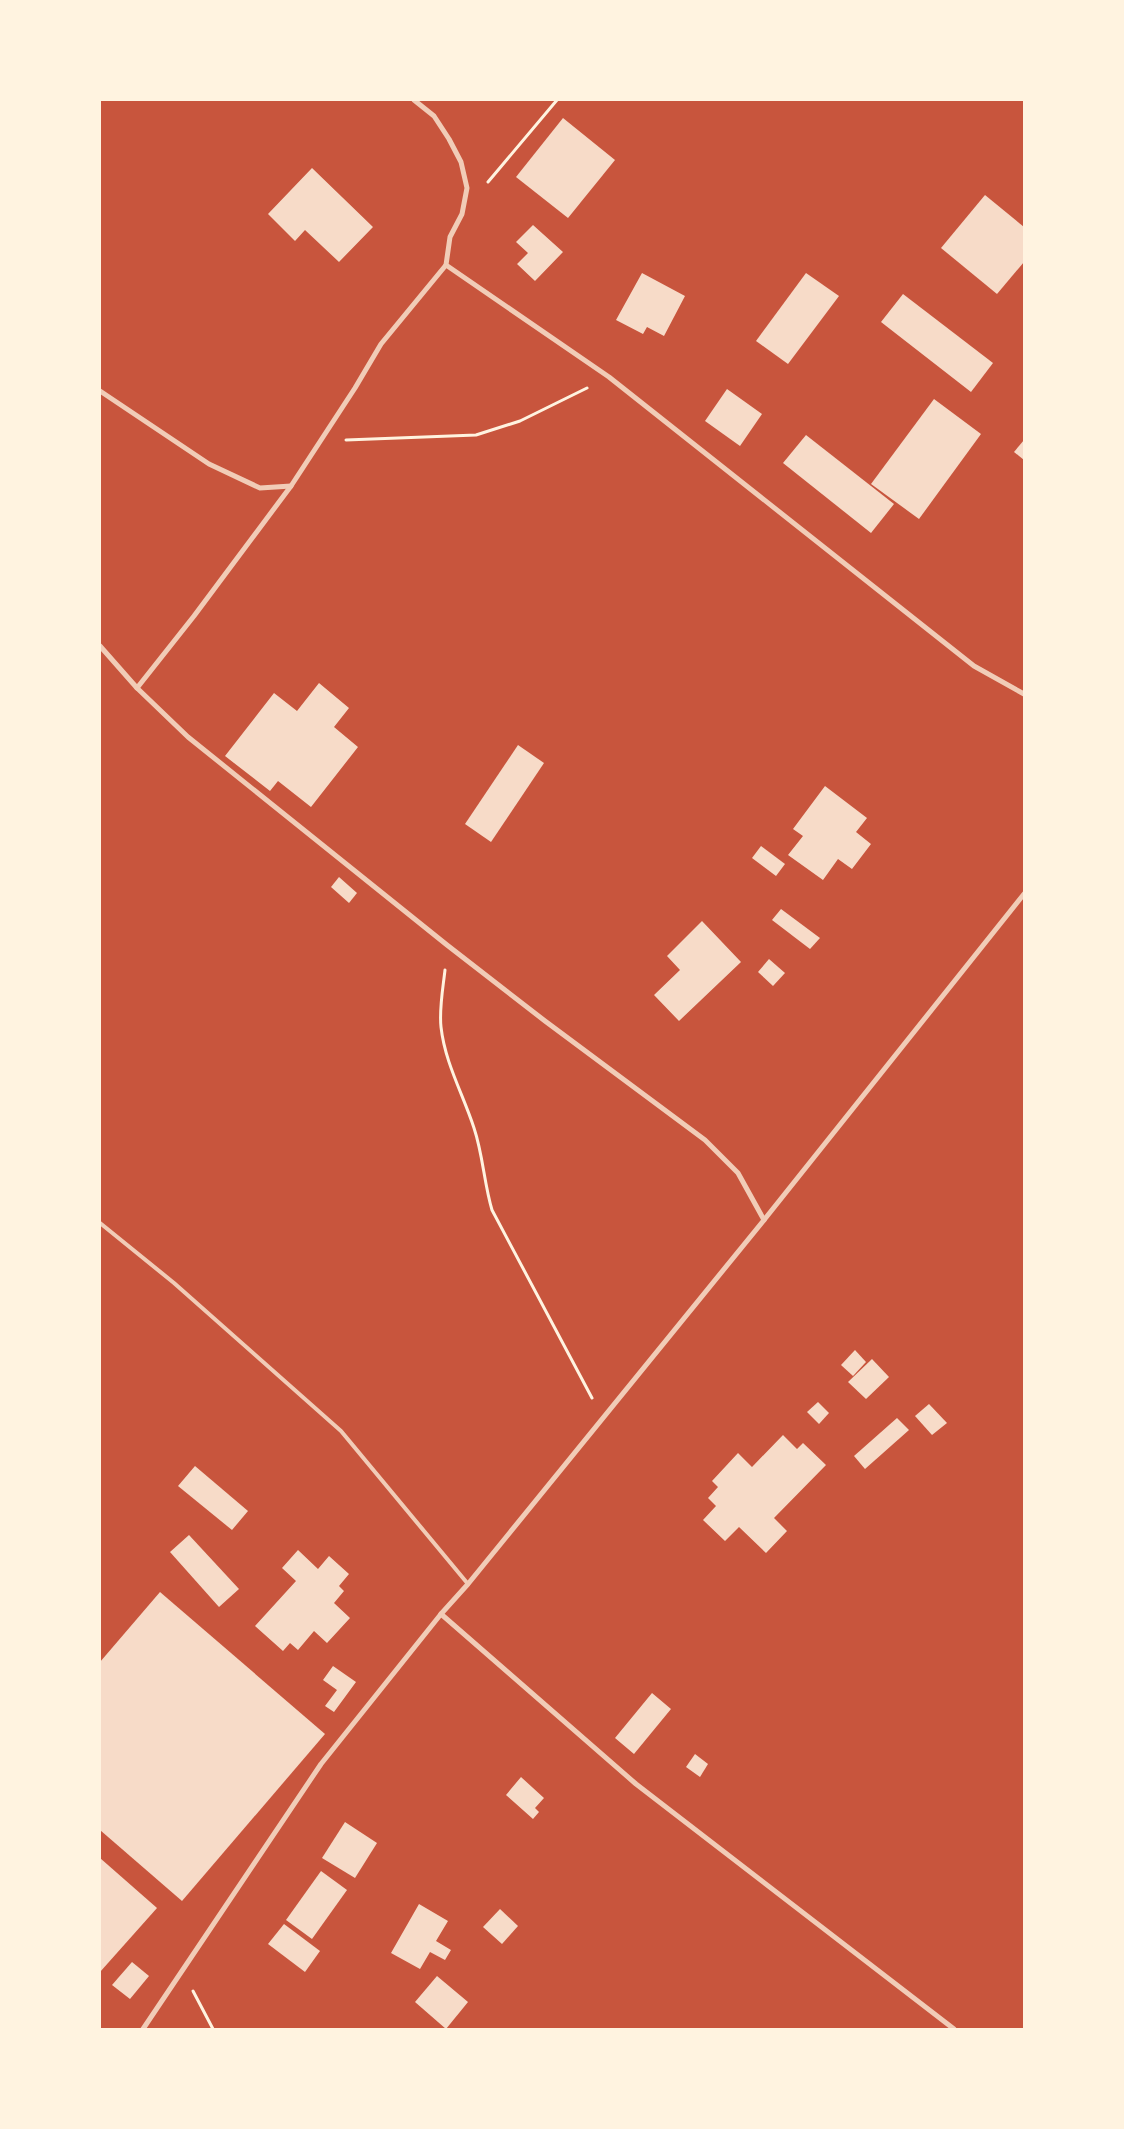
<svg xmlns="http://www.w3.org/2000/svg" width="1124" height="2129" font-family="'Sofia Sans Condensed',sans-serif">
<style>
.building{fill:#f7dbc8}
.lines{fill:none;stroke-linecap:round;stroke-linejoin:round}
.path{stroke:#fff3e0;stroke-width:3}
.service{stroke:#f1ccb7;stroke-width:4}
.minor{stroke:#f1ccb7;stroke-width:5}
</style>
<rect width="100%" height="100%" fill="#c8553d"/>
<g class="building">
<path d="M563,118L615,160L568,218L516,177Z"/>
<path d="M312,168L373,227L339,262L305,230L295,241L268,214Z"/>
<path d="M985,195L1024,227V262L997,294L941,248Z"/>
<path d="M533,225L563,252L535,281L517,264L528,253L516,242Z"/>
<path d="M642,273L685,296L664,336L647,327L643,334L616,320Z"/>
<path d="M806,273L839,296L788,364L756,341Z"/>
<path d="M903,294L993,363L971,392L881,322Z"/>
<path d="M727,389L762,414L740,446L705,421Z"/>
<path d="M934,399L981,434L919,519L871,484Z"/>
<path d="M806,435L894,504L871,533L783,463Z"/>
<path d="M1024,440V460L1014,452Z"/>
<path d="M319,683L349,708L334,727L358,747L311,807L278,781L270,791L225,756L274,693L297,711Z"/>
<path d="M518,745L544,763L491,842L465,824Z"/>
<path d="M825,786L867,818L856,832L871,844L852,869L838,859L823,880L788,855L803,836L793,829Z"/>
<path d="M761,846L785,864L776,876L752,858Z"/>
<path d="M339,877L357,893L349,903L331,887Z"/>
<path d="M781,909L820,938L810,949L772,920Z"/>
<path d="M702,921L741,962L679,1021L654,995L680,970L667,956Z"/>
<path d="M769,959L785,973L773,986L758,972Z"/>
<path d="M855,1350L866,1362L853,1376L841,1365Z"/>
<path d="M872,1359L889,1377L866,1399L848,1382Z"/>
<path d="M818,1402L829,1413L819,1424L807,1412Z"/>
<path d="M929,1404L947,1423L932,1435L915,1416Z"/>
<path d="M897,1418L909,1430L865,1469L854,1456Z"/>
<path d="M783,1435L797,1449L803,1443L826,1465L774,1518L787,1531L766,1553L739,1527L725,1541L703,1520L716,1506L708,1498L718,1487L712,1481L738,1453L752,1467Z"/>
<path d="M195,1466L248,1511L232,1530L178,1486Z"/>
<path d="M189,1535L239,1589L219,1607L170,1552Z"/>
<path d="M298,1550L318,1569L329,1556L349,1574L339,1586L344,1591L334,1603L350,1618L327,1643L314,1631L298,1650L290,1643L283,1651L255,1626L296,1581L282,1568Z"/>
<path d="M160,1592L325,1734L182,1901L100,1830V1662Z"/>
<path d="M333,1666L356,1682L334,1712L325,1706L337,1690L323,1680Z"/>
<path d="M652,1693L671,1709L634,1754L615,1738Z"/>
<path d="M695,1754L708,1764L700,1777L686,1767Z"/>
<path d="M521,1777L544,1798L535,1808L539,1812L533,1819L506,1795Z"/>
<path d="M345,1822L377,1843L355,1878L322,1858Z"/>
<path d="M100,1858L157,1908L100,1972Z"/>
<path d="M321,1871L347,1890L312,1939L286,1920Z"/>
<path d="M419,1904L448,1921L436,1941L451,1950L445,1960L430,1952L420,1969L391,1953Z"/>
<path d="M500,1909L518,1926L502,1944L483,1927Z"/>
<path d="M284,1924L320,1951L305,1972L268,1944Z"/>
<path d="M132,1962L149,1976L130,1999L112,1985Z"/>
<path d="M437,1976L468,2002L446,2029L415,2002Z"/>
</g>
<g class="lines">
<g class="path">
<path d="M488,182L557,100"/>
<path d="M346,440L476,435L520,421L587,388"/>
<path d="M445,970C443,988 439,1009 441,1027C445,1063 463,1094 474,1128C483,1155 484,1183 492,1210L592,1398"/>
<path d="M193,1991L213,2029"/>
</g>
<path class="service" d="M100,1223L174,1283L341,1431L468,1584"/>
<g class="minor">
<path d="M414,100L434,116L449,139L461,162L467,188L462,214L450,237L446,265L609,377L974,666L1024,694"/>
<path d="M100,391L209,464L260,488L291,486"/>
<path d="M100,646L137,688L188,737L447,945L545,1021L705,1140L738,1173L764,1220"/>
<path d="M137,688L194,616L291,486L355,388L381,344L446,265"/>
<path d="M441,1614L636,1784L954,2029"/>
<path d="M143,2029L321,1764L441,1614L468,1584L764,1220L1024,894"/>
</g>
</g>
<rect width="1124" height="2129" fill="none" stroke="#fff3e0" stroke-width="202"/>
</svg>
